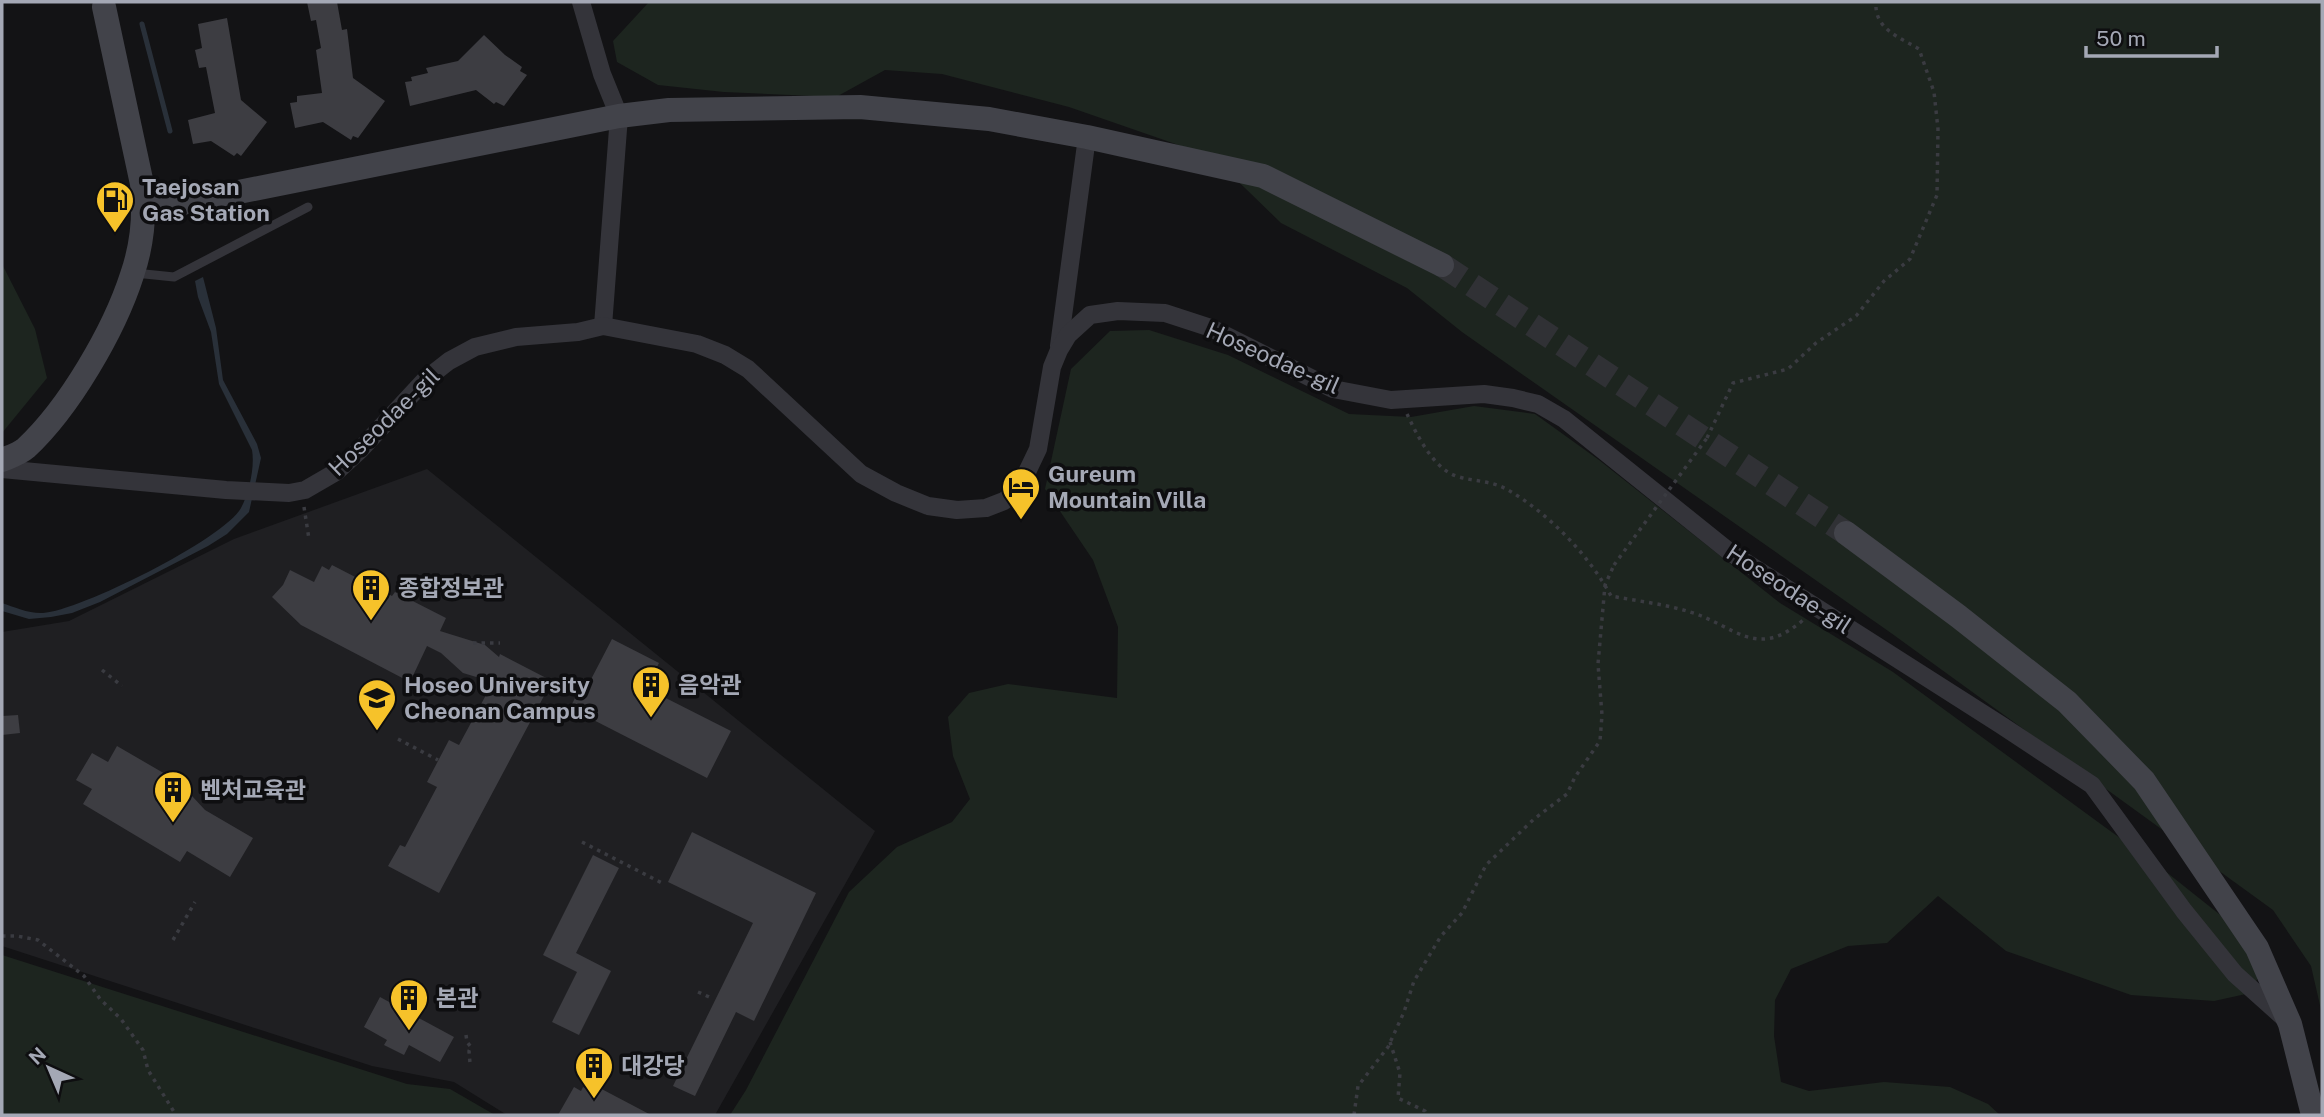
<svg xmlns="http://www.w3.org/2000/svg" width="2324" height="1117" font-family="'Public Sans','Noto Sans KR',sans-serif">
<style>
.built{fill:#1f1f22}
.green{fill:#1d251f}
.water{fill:#293039}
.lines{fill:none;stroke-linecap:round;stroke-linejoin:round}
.stream{stroke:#293039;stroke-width:5}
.building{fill:#3d3d42}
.secondary-tunnel{stroke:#303135;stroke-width:24;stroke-dasharray:24 12;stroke-linecap:butt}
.path{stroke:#3a3b41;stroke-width:3.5;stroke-dasharray:3.5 5;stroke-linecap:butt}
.lane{stroke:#34343a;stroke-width:9}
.street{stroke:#34343a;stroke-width:18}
.secondary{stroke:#42434a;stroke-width:24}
.path-bridge{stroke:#3a3b41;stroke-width:3.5;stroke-dasharray:3.5 5;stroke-linecap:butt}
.labels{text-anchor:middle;stroke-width:7;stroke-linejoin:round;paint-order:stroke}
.poi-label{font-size:23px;font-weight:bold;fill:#a4a8b5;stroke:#0e0e10;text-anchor:start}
.street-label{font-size:23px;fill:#a4a8b5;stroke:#0e0e10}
</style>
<rect width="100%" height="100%" fill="#131315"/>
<path class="built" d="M427,469L875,831L715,1115H507L454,1082L372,1066L2,946V632L69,621L234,539Z"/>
<g class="green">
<path d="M649,2H2322V1014L2311,966L2273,910L1891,633L1462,332L1407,288L1281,223L1213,157L1069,107L942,74L885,70L836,97L724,92L658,85L617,62L613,41Z"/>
<path d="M2,264L35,329L47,378L2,433Z"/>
<path d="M1149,330L1228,355L1349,414L1411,417L1474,406L1535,414L1599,460L1780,603L1893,672L2165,871L2248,937L2266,968L2246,994L2214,1001L2131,995L2006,951L1938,896L1887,943L1848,946L1791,969L1775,1000L1774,1036L1781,1082L1809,1091L1884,1082L1950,1087L1988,1104L2000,1115H730L746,1090L849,892L897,847L952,822L970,799L953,756L948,717L969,693L1008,684L1117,698L1118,627L1093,560L1045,489L1071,369L1110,331Z"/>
<path d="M2,955L407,1084L450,1089L495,1115H2Z"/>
</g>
<path class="water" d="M203,277L216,328L223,380L257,444L261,458L249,512L227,534L208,546L100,602L72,613L51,617L29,619L2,611V603C14,607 30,614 43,613C79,611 224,539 241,508C249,493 255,467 252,450L219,384L211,332L198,297L195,281Z"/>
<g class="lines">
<path class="stream" d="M142,24L170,131"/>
</g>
<g class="building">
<path d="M307,2H337L342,30L347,29L353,78L385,101L358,138L353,136L351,140L323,122L295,128L290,103L297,102V96L322,93L316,50L321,48L316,20L311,21Z"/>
<path d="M227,18L241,100L267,122L241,156L237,153L234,156L211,141L193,144L188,120L215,113L206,67L199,68L195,50L202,48L198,24Z"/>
<path d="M484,35L505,55L522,67L520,71L527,75L504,106L496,102L494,104L476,90L410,106L405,82L412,81L411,77L428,73L426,68L458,61Z"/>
<path d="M332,565L392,596L395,592L446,618L440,631L485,645L499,657L500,654L552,681L439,893L388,866L400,845L405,847L437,787L427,782L449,740L459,745L493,682L463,673L441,653L427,646L410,682L301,625L272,597L283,585L290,570L314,582L322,566L329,570Z"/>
<path d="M612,639L659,663L646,688L731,731L707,778L570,708L581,686L586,689Z"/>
<path d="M18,715L20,733L2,735V716Z"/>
<path d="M117,746L179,782L205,810L253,838L230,877L187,851L180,862L83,804L92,789L76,780L92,753L108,762Z"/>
<path d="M692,832L816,893L754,1021L736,1012L695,1096L673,1086L753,923L668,882Z"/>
<path d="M593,855L619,868L576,953L611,971L579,1035L552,1022L577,972L543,955Z"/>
<path d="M380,997L454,1037L440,1062L409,1045L404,1055L384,1045L387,1040L364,1027Z"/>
<path d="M594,1085L651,1115H558L574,1087L581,1091L583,1087L590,1091Z"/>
</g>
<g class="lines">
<path class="secondary-tunnel" d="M1442,265L1846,533"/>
<g class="path">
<path d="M1407,414C1417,435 1433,468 1456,476C1474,482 1491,480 1508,490C1548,513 1589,555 1611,596C1637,601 1665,604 1690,612C1734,625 1756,661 1803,620"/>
<path d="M1707,438L1733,383L1788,369L1816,343L1856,316L1884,281L1910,259L1937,195L1938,129L1934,92L1919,49C1899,37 1874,29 1876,2"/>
<path d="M304,507L309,539"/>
<path d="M473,643H500"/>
<path d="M102,670L122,686"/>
<path d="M398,739L438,760"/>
<path d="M582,842L662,883"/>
<path d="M2,936H17L38,940L84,976L100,999L121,1019L143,1050L148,1070L176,1115"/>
<path d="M173,940L195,902"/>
<path d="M698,992L709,997"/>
<path d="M466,1035L467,1042L471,1047L469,1051L470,1063"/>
<path d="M1390,1042L1400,1073L1398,1098L1425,1111L1427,1115"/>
<path d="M663,1062L675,1068"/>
<path d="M1354,1115L1358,1086L1388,1047L1404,1012L1414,981L1441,936L1462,913L1486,865L1534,819L1567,794L1575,777L1600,741L1602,715L1598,664L1605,585L1614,565"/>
</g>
<path class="lane" d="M135,273L174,277L308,207"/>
<g class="street">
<path d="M581,2L602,74L619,116L603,326"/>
<path d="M1059,346L1087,137"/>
<path d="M2,469L226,490L289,493L305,490L336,472L360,450L426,379L449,361L475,347L516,337L578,332L603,326L697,344L725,355L748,369L861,474L896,493L928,506L957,510L986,508L1004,501L1019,489L1038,449L1052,367L1059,350L1068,335L1090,315L1118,311L1165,313L1211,328L1333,389L1391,400L1484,394L1513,398L1538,404L1564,419L1731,553L2001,725L2092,785L2184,911L2235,974L2283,1017"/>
</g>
<g class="secondary">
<path d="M144,211L619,116L669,110L860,107L989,119L1087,137L1263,176L1442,265"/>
<path d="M2,460C9,457 19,454 26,448C69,408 114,331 132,275C142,246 145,214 142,184L104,7"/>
<path d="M1846,533L1958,616L2067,702L2144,781L2257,948L2290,1024L2313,1115"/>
</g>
<path class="path-bridge" d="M1614,565L1707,438"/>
</g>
<defs>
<symbol id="fuel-pin" viewBox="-11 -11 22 30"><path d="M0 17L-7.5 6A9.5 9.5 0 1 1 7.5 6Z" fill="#f6c22a" stroke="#0e0e10"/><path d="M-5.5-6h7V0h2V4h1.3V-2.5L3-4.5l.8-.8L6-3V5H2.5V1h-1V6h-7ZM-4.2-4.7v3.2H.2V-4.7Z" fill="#111"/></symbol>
<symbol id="hotel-pin" viewBox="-11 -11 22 30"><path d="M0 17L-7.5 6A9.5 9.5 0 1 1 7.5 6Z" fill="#f6c22a" stroke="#0e0e10"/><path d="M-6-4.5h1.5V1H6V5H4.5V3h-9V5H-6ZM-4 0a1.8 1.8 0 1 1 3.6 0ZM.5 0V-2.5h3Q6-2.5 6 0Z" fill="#111"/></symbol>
<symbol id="building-pin" viewBox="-11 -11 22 30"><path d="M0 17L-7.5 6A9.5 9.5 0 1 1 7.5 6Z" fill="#f6c22a" stroke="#0e0e10"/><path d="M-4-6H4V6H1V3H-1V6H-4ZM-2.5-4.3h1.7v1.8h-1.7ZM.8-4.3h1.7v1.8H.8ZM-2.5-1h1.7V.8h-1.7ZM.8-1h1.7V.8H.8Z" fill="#111"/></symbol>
<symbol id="university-pin" viewBox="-11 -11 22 30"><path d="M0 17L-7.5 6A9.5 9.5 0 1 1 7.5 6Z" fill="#f6c22a" stroke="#0e0e10"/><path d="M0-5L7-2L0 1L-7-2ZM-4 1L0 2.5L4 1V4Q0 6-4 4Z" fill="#111"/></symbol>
</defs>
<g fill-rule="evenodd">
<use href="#fuel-pin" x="93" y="178" width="44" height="60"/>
<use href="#hotel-pin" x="999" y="465" width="44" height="60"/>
<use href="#building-pin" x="349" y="566" width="44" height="60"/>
<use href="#building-pin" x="629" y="663" width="44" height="60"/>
<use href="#university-pin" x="355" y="676" width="44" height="60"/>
<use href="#building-pin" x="151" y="768" width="44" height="60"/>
<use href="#building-pin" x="387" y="976" width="44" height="60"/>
<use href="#building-pin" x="572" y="1044" width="44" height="60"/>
</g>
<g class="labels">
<g class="poi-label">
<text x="142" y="195">Taejosan<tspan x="142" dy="26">Gas Station</tspan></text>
<text x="1048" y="482">Gureum<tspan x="1048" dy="26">Mountain Villa</tspan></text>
<text x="398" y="596">종합정보관</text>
<text x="404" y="693">Hoseo University<tspan x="404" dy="26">Cheonan Campus</tspan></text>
<text x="678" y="693">음악관</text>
<text x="200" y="798">벤처교육관</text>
<text x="436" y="1006">본관</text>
<text x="621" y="1074">대강당</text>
</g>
<g class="street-label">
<text transform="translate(1273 358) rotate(24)" y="8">Hoseodae-gil</text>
<text transform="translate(384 422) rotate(-44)" y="8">Hoseodae-gil</text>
<text transform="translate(1789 589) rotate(33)" y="8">Hoseodae-gil</text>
</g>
</g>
<rect width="2324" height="1117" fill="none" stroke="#a4a8b5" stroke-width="7"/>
<g transform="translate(49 1068) rotate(316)" stroke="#0e0e10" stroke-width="5" paint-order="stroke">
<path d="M0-5L12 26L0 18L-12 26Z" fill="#a4a8b5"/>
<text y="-10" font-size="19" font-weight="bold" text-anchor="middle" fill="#a4a8b5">N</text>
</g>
<path d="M2086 46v10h131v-10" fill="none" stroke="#a4a8b5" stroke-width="3.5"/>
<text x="2096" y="46" font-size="21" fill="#a4a8b5" stroke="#0e0e10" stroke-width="5" paint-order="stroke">50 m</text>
</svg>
